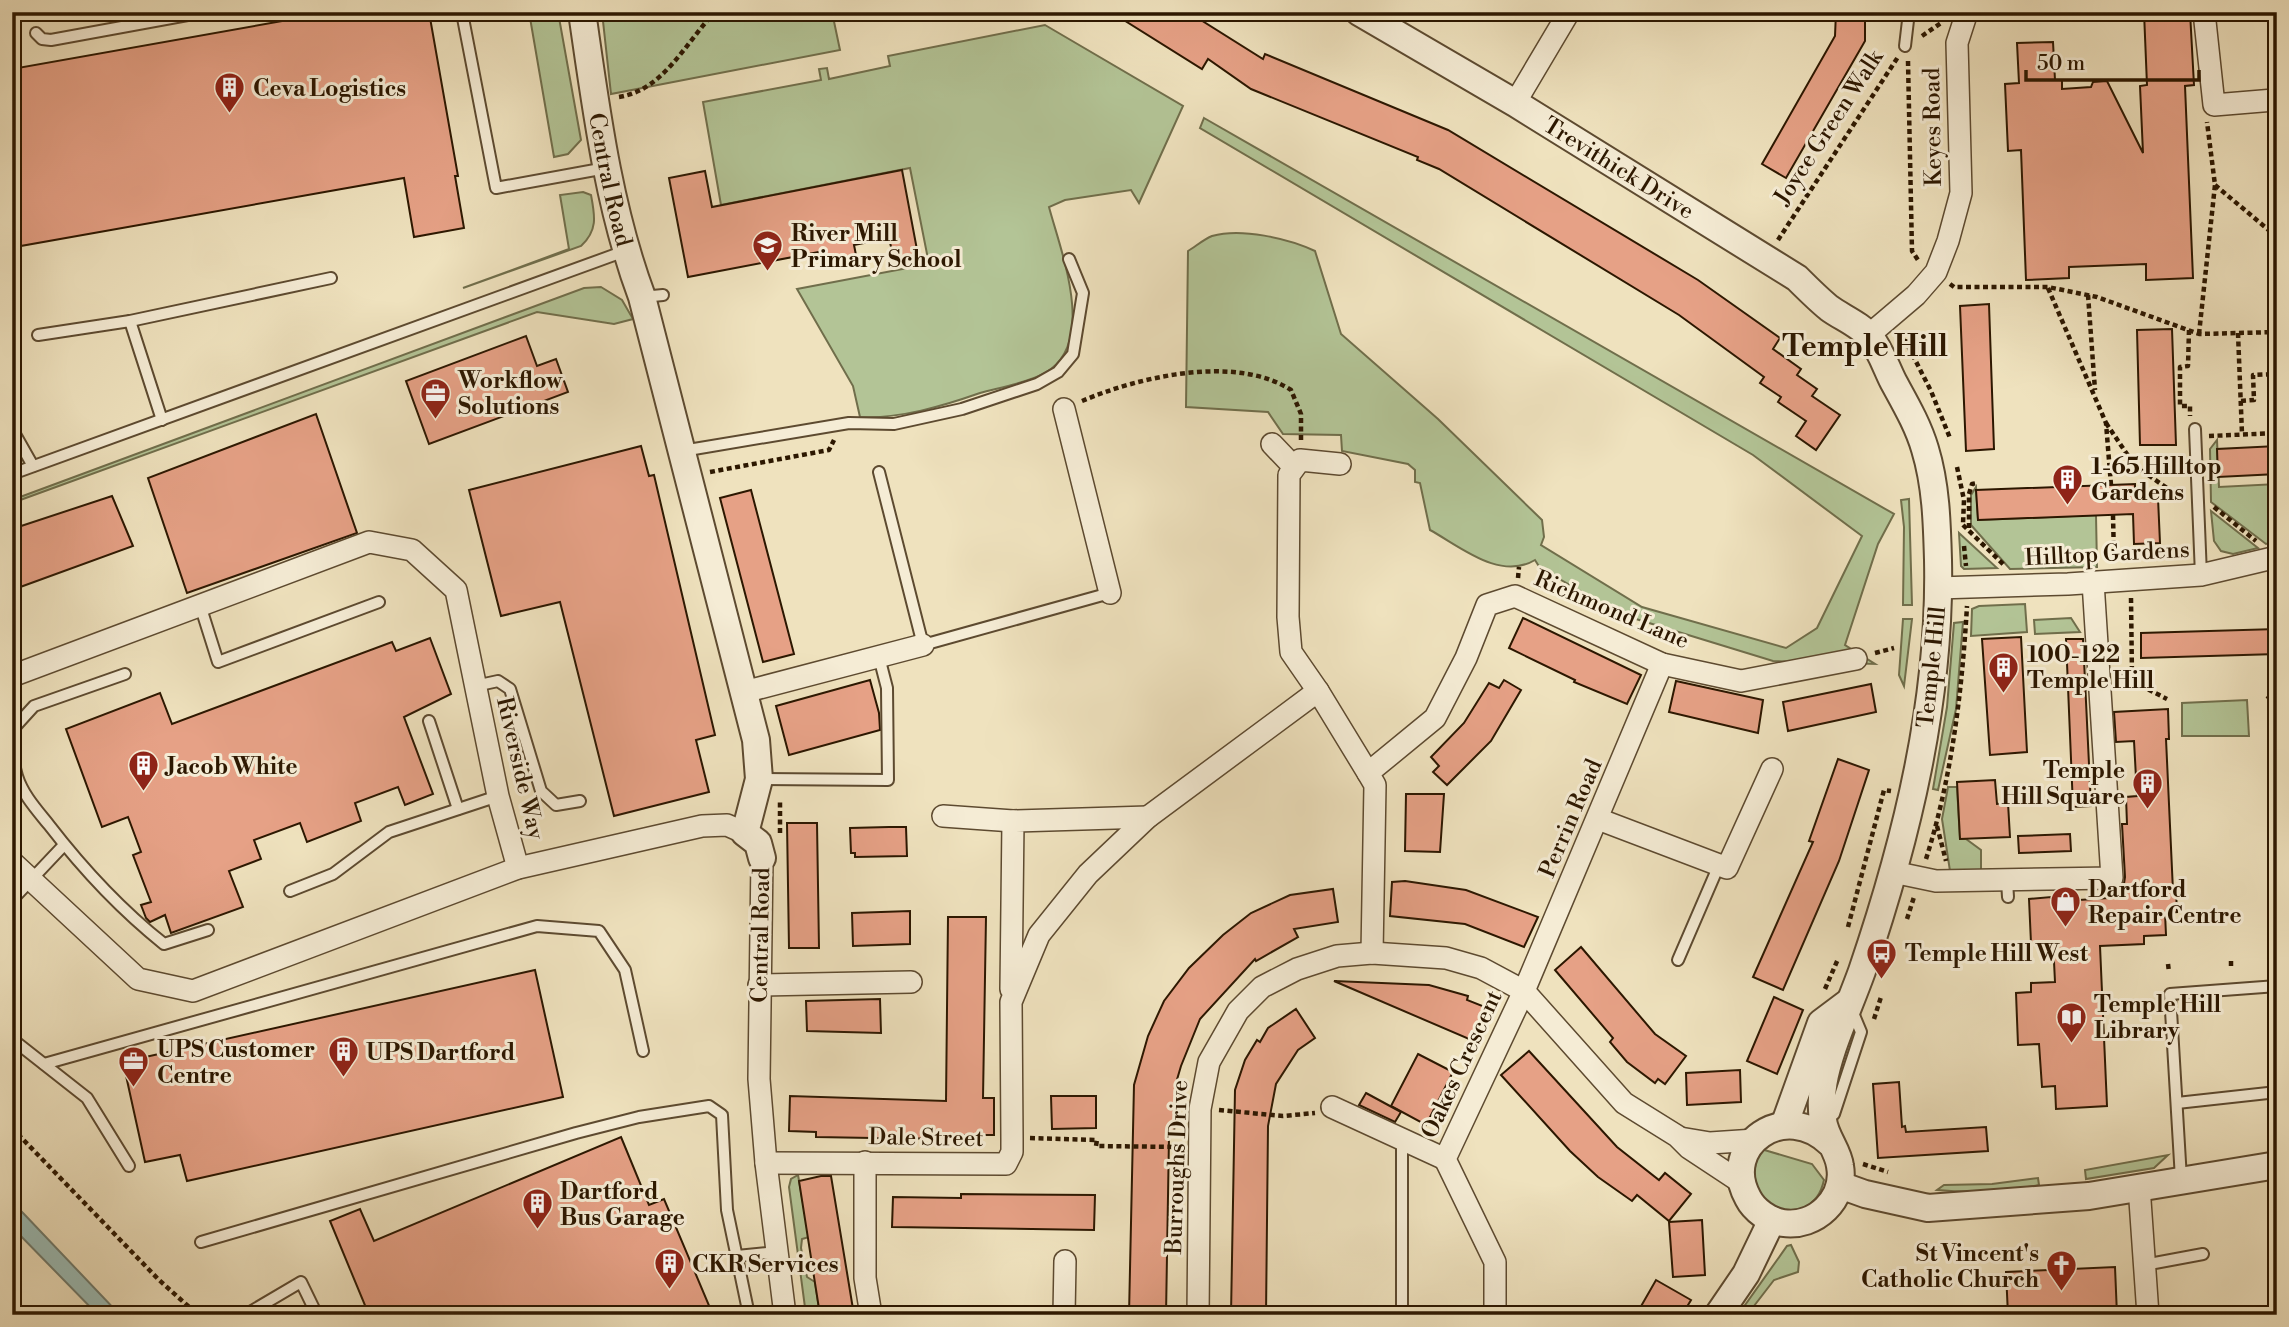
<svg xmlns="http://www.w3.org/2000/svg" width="2289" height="1327" font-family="'Libre Bodoni',serif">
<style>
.green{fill:#b3c496;stroke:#706e4b;stroke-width:2}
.water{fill:#9bbdb7;stroke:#6f7b6e;stroke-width:2}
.building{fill:#e6a186;stroke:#2c1700;stroke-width:2}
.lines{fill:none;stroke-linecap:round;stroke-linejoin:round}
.service-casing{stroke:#5d4a30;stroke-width:14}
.minor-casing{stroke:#5d4a30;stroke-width:24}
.tertiary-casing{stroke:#5d4a30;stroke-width:30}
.path{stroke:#2c1700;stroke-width:4.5;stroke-dasharray:5 3.5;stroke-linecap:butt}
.service{stroke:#f5ecd5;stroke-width:10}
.minor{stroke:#f5ecd5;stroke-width:21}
.tertiary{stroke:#f5ecd5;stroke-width:26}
.labels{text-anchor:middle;stroke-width:6;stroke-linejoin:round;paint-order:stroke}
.poi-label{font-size:23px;font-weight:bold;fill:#2c1700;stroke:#f5ecd5;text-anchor:start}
.street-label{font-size:23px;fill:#2c1700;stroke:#f5ecd5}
.district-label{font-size:30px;font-weight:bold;fill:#2c1700;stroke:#f5ecd5}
</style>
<rect width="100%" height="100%" fill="#efe2be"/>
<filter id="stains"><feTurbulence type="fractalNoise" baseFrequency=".00286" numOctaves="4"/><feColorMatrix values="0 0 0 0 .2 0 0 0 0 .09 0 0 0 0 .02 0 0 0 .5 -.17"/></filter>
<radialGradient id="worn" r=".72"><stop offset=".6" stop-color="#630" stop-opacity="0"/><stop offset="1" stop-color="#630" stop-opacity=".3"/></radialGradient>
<g class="green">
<path d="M529,12H558L581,140L568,154L554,157Z"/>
<path d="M602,12H832L840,50L611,94Z"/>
<path d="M1045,25L1183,106L1139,203L1131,190L1065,200L1049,207C1060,249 1095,336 1051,369C1033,382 1002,387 980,393C943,406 900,419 860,417L853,386L797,289L929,264L910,168L721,205L703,102L821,80L819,69L827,68L829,79L890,66L888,56Z"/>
<path d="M1204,118L1894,514L1878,544L1845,645L1875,664L1773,661L1623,615L1540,568L1535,560C1500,581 1461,547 1430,530L1420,483L1415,482V470L1408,464L1342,451L1341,435L1283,434L1268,412L1186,407L1188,251C1195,247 1204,239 1212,236C1241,228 1288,238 1315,251L1341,334L1438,419L1542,520L1544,537L1541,545L1642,607L1786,648L1817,628L1862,536L1753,455L1200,128Z"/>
<path d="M583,192L591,195C595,216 598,230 581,246L463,288L569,249L560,195Z"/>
<path d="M601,287L622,300L633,319L614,324L537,312L12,503V500L584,288Z"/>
<path d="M2217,440L2219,487L2277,484V541L2266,544L2211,502L2210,449Z"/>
<path d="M1976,487L1978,520L2096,515L2097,567L2010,569L1971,525V495Z"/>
<path d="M1909,499L1912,605H1903L1904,527L1901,500Z"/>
<path d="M2211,511L2258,548L2233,554L2221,551L2214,541Z"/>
<path d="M1959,533L1997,568L1964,569L1961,566Z"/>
<path d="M2025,604L2027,632L1971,636L1972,609L1979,606Z"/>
<path d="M2071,618L2080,632L2035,634L2034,620Z"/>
<path d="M1903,619H1912L1904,686L1899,675Z"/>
<path d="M1963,622L1956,709L1938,790L1933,789L1947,707L1954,623Z"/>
<path d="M2247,700L2249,736H2182V703Z"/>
<path d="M1948,787H1957L1960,839H1966L1981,850V871H1950L1942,819Z"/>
<path d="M1761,1149L1812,1164L1824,1180C1812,1236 1732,1208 1761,1149Z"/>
<path d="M2168,1155L2154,1168L2086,1179L2085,1170Z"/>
<path d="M798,1175L809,1237L802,1239L801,1248L807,1277L815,1282L820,1315H806L789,1187L791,1179Z"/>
<path d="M2038,1178L2039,1185C2005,1192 1971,1193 1937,1190L1944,1185L1992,1184Z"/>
<path d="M1791,1245L1799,1262L1798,1272L1774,1280L1747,1315H1738L1787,1246Z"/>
</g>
<path class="water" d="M12,1202L24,1214L120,1315H98L12,1227Z"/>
<g class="building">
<path d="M333,12H429L458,176H455L464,228L414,237L404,178L15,247L12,69Z"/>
<path d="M1111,12H1188L1263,59L1265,54L1448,130L1698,280L1780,338L1773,349L1801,369L1797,375L1817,389L1812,396L1840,415L1816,450L1796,436L1806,421L1778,402L1781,397L1760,383L1764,377L1679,315L1439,169L1417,160L1418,157L1251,89L1208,59L1202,69Z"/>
<path d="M1836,12H1865V41L1786,178L1762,164L1835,36Z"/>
<path d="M2144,12H2190L2194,85L2185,86L2193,278L2146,280V264L2069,267V278L2026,280L2021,150L2008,151L2005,84L2019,83L2017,43L2053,42L2055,80H2062V89L2091,87L2093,82L2107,81L2143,153L2140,86L2147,85Z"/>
<path d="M902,170L918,255L894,260L889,238L854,245L856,255L821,262L819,252L688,277L669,178L705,171L712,207Z"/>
<path d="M1989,304L1994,449L1966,451L1960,306Z"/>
<path d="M2172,329L2176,445H2140L2137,330Z"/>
<path d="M526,336L537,366L556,359L568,392L429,444L406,381Z"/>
<path d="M316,414L357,533L187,593L148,478Z"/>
<path d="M641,446L649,476L654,475L715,735L696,740L709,792L614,816L560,602L501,616L469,490Z"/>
<path d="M2277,446V474L2218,477L2217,449Z"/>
<path d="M2135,484V498H2158L2160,543L2134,544L2133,514L1978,520L1976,490Z"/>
<path d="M751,490L794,654L763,662L720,498Z"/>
<path d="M112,496L133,546L12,590V529Z"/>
<path d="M1523,618L1641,675L1627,704L1574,682L1575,680L1509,648Z"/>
<path d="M2277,629V654L2141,658V633Z"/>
<path d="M2021,637L2027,752L1990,755L1982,639Z"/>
<path d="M430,638L451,694L404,717L433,794L405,805L398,787L355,803L361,821L307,842L300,823L254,840L261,859L229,871L243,907L171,933L165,915L150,922L146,918L141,905L151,902L133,855L141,852L128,817L102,827L66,729L160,693L172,724L392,642L396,651Z"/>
<path d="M2066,639H2083L2091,806L2073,807Z"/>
<path d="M870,680L879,713L880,730L789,755L776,706Z"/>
<path d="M1504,680L1521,690L1491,741L1447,785L1433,772L1439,766L1431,757L1464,723L1489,683L1499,688Z"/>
<path d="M1676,681L1763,700L1758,733L1669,712Z"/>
<path d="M1871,684L1876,712L1788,731L1783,702Z"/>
<path d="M2168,709L2169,739H2166L2173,891H2176L2177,912L2165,913L2166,935L2144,936V944L2100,946L2107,1106L2056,1109L2055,1086L2042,1087L2039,1044L2018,1045L2016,993L2031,992V983L2055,982L2053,941L2031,943L2029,899L2051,897V902L2122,897L2125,877L2122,824H2127L2126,797L2137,796L2134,741L2116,742L2114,712Z"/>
<path d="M1838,759L1869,770L1839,861L1783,990L1753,977L1813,842L1809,841Z"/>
<path d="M1995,780L1997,804L2008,803L2010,837L1960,839L1957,782Z"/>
<path d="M1406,794H1444L1440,852L1405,851Z"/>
<path d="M787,823H817L819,948H789Z"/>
<path d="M889,827H906L907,856L855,857V853H851L850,828Z"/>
<path d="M2070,834L2071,851L2019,853L2018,836Z"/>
<path d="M1405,881L1466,890L1538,917L1524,947L1465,924L1390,916L1392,882Z"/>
<path d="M1333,889L1338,922L1294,929L1298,937L1256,961L1255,959L1200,1019L1181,1066L1176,1083L1174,1137H1169L1166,1315H1129L1134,1085L1148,1036L1164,1001L1189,968L1223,935L1251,913L1290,895Z"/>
<path d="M910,911V944L853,946L852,913Z"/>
<path d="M948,917H986L983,1098H994V1135H965V1139L873,1138L816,1137V1132L789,1131L790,1096L946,1101Z"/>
<path d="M1581,947L1655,1034L1686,1056L1665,1084L1658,1079L1655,1083L1627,1062L1610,1042L1613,1038L1555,970Z"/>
<path d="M535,970L563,1097L187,1181L180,1155L145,1162L123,1062Z"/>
<path d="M1334,981L1429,985L1468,996L1467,1000L1490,1009L1476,1042Z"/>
<path d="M1774,997L1803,1010L1777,1074L1747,1061Z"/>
<path d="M880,999L881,1033L807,1031L806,1001Z"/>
<path d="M1296,1009L1315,1038L1298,1050L1276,1084L1268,1126L1266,1315H1231L1235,1090L1245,1060L1257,1040L1260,1042L1268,1028Z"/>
<path d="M1529,1051L1617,1147L1659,1180L1665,1173L1691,1194L1669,1221L1637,1195L1632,1201L1598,1177L1570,1151L1501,1075Z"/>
<path d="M1418,1054L1453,1072L1426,1125L1391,1106Z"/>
<path d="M1740,1070L1741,1102L1687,1105L1686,1073Z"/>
<path d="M1899,1082L1902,1127L1905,1126L1906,1132L1986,1127L1988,1151L1878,1158L1873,1084Z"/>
<path d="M1366,1093L1401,1112L1395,1122L1359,1105Z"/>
<path d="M1051,1096H1096V1128L1052,1129Z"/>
<path d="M621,1137L649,1205L664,1199L713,1315H369L330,1221L360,1209L374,1241Z"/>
<path d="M821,1176H831L854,1315H820L799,1181Z"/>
<path d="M961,1194L1095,1195L1094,1230L892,1227L893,1197L961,1198Z"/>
<path d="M1702,1220L1705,1275L1673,1277L1669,1222Z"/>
<path d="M2115,1267L2117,1315H2008L2006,1272Z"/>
<path d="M1656,1280L1691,1300L1682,1315H1636Z"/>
</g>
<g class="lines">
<defs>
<g id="service">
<path d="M464,12L462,13L496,188L606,168"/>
<path d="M36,33L42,39L51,40L204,12"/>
<path d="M1905,46L1909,12"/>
<path d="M642,297L663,295"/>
<path d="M130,321L162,420"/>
<path d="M38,335L130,321L331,278"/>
<path d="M12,429L33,466"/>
<path d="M2195,429L2201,575"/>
<path d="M682,451L849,423L894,424L962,409L1037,384L1058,372L1073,354L1083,293L1069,259"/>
<path d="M879,472L923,645L1110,593"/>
<path d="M12,474L625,251"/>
<path d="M200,605L218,662L379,602"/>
<path d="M125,674L34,706L14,728C13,744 12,760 17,776C23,795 37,810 49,825C83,869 120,909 164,944L208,930"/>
<path d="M475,686L498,681L510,689L541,791L556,805L580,801"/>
<path d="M429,721L458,809"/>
<path d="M759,779L888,780L887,688L879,657"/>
<path d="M2007,881L2008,897"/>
<path d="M290,891L333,874L389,832L498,796"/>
<path d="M12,900L64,845"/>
<path d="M1678,960L1719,865"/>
<path d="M12,1039L87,1098L129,1166"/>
<path d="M44,1064L537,926L599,931L625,970L643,1051"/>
<path d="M2177,1103L2277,1092"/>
<path d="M1828,1119L1834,1114L1861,1032L1851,1008"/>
<path d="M1402,1140V1315"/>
<path d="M2181,1179L2170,994L2277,986"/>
<path d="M201,1242L576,1133L639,1117L709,1106L722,1115L727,1210L749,1315"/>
<path d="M737,1256L777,1252"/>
<path d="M2144,1265L2203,1254"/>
<path d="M245,1315L301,1282L317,1315"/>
</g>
<g id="minor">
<path d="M2204,12L2214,105L2274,100"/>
<path d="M1515,103L1569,12"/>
<path d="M1869,335L1916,295L1936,272L1948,241L1961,193L1957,43L1967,12"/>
<path d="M1064,409L1110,593"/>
<path d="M1272,444L1293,466"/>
<path d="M1938,588L2068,584L2201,575L2277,557"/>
<path d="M12,676L369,542L412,550L456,590L498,796L518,868"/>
<path d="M1318,691L1291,652L1288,617L1289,475L1300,460L1340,464"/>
<path d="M744,692L923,645"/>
<path d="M943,816L1013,821"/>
<path d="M1598,819L1727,868L1772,769"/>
<path d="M762,858L759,1079L766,1163L785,1315"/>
<path d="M12,862L138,979L193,991L518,868L702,826L727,825L745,833"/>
<path d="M1893,872L1936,881L2112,878L2093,582"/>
<path d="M1372,953L1375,785L1368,773L1435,718L1466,658L1487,605L1515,596L1662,664L1741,681L1856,659"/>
<path d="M759,985L911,982"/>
<path d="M1011,989L1013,821L1148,817"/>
<path d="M1332,1107L1445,1159"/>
<path d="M1680,1138L1710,1143L1755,1140"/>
<path d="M865,1162V1278L871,1315"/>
<path d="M766,1163L1006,1164L1012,1152V1138L1011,1002L1039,935L1088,874L1148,817L1318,691L1368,773"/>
<path d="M2139,1186L2148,1315"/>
<path d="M1064,1315L1065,1261"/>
<path d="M1198,1315L1200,1109L1209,1062L1238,1011L1262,987L1297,969L1337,956L1372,953L1446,958L1481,968L1524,991L1624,1103L1677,1136L1689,1148L1742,1183"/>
<path d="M1495,1315V1262L1445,1159L1524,991L1662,664"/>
</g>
<g id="tertiary">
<path id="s1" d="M582,12C596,108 608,206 642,297L756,740L759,779L745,833L758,843L762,858"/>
<path id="s2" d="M1359,12L1515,103L1797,278C1807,288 1818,299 1829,308C1841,317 1861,325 1870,337C1880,349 1886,367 1893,381C1905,403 1918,425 1925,449C1936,485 1937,523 1938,560C1941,700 1907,839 1862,971C1853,996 1842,1021 1833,1047C1825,1071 1819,1094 1823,1120C1825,1137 1838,1150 1840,1166C1846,1199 1815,1228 1783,1223C1769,1221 1754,1210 1748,1198C1719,1146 1785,1098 1831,1144"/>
<path d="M1785,1123L1821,1023L1849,1002"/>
<path d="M1840,1185L1865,1194L1928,1208L2089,1196L2277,1165"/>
<path d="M1718,1315L1746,1274L1772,1220"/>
</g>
</defs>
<use href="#service" class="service-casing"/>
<use href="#minor" class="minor-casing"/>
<use href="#tertiary" class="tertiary-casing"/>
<g class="path">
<path d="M1922,36L1941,23"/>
<path d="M1908,61L1912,251L1918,260"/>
<path d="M619,97C664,90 685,43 715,12"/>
<path d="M2215,185L2277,237"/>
<path d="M1778,240L1898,57"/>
<path d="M1950,284L1954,287H2048L2097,297L2199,334L2277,332"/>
<path d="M2048,288L2106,423L2111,485"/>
<path d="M2088,295L2095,390"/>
<path d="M2189,330L2188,366L2180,367V406H2190V416"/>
<path d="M1909,331L1906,342L1931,391L1950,438"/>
<path d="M2238,333L2242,434"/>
<path d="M2199,334L2215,185L2207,122"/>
<path d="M1082,401C1138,377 1236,354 1291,390L1301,414V442"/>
<path d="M2241,401L2254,400L2253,375L2277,374"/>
<path d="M2106,423L2135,466L2183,499"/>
<path d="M2209,436L2277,433"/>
<path d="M1957,467L1964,500L1963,524"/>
<path d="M710,472L829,450L834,440"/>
<path d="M2214,507L2256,541"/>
<path d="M2113,515L2114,559"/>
<path d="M1963,525L2005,566"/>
<path d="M1969,528V494L1972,484L1977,483"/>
<path d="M1964,546L1966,566"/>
<path d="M1518,578L1519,567"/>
<path d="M2131,598L2132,678"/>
<path d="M1875,653L1894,648"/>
<path d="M2118,674L2167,699"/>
<path d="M2267,699L2277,691"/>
<path d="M1937,826L1946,861"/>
<path d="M780,833V800"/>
<path d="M1926,859C1952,777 1962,691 1967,606"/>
<path d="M1907,919L1914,897"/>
<path d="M1848,927L1884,790L1891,791"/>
<path d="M2231,961V967"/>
<path d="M2168,964L2169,972"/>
<path d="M1825,989L1838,959"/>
<path d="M1874,1019L1881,997"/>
<path d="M1219,1110L1283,1116L1315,1113"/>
<path d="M12,1128L159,1280L198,1315"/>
<path d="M1030,1138L1097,1140L1096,1146L1179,1147"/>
<path d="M1863,1164L1888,1172"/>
</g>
<use href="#service" class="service"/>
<use href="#minor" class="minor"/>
<use href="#tertiary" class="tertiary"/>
</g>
<defs>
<symbol id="building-pin" viewBox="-11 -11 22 30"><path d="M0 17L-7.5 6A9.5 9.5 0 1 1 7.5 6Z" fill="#8f2418" stroke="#f5ecd5"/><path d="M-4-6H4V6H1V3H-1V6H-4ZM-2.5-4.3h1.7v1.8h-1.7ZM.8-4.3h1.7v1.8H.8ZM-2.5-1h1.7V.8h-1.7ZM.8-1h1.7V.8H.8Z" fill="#fff"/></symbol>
<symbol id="school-pin" viewBox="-11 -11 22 30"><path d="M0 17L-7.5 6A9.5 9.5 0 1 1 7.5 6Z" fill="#8f2418" stroke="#f5ecd5"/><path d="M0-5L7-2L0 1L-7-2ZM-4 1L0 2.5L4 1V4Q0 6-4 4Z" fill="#fff"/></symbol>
<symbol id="office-pin" viewBox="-11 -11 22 30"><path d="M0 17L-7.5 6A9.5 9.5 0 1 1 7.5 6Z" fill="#8f2418" stroke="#f5ecd5"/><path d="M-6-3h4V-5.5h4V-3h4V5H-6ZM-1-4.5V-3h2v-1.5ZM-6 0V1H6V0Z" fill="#fff"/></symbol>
<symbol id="shop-pin" viewBox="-11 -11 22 30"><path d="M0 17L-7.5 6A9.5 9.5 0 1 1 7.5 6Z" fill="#8f2418" stroke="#f5ecd5"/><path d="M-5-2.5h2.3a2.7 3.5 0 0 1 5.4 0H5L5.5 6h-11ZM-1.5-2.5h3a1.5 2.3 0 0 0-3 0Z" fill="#fff"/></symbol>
<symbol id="bus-pin" viewBox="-11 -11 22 30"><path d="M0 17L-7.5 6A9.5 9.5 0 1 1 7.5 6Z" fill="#8f2418" stroke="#f5ecd5"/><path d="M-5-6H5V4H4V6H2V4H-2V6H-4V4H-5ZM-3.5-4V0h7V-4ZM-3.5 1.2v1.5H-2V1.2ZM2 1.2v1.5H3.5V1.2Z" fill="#fff"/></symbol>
<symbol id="library-pin" viewBox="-11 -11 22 30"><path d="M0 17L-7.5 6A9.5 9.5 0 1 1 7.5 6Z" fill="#8f2418" stroke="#f5ecd5"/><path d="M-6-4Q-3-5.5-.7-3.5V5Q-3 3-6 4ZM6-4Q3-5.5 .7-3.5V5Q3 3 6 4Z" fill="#fff"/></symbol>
<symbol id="church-pin" viewBox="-11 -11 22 30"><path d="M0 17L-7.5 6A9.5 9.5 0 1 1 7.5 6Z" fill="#8f2418" stroke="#f5ecd5"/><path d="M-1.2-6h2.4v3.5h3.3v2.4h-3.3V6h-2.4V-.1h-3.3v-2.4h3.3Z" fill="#fff"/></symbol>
</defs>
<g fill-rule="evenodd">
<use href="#building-pin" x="212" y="70" width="35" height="47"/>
<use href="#school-pin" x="750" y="228" width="35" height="47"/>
<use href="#office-pin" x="418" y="376" width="35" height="47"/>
<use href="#building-pin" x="2050" y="462" width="35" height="47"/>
<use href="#building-pin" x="1986" y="650" width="35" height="47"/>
<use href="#building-pin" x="126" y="748" width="35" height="47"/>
<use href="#building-pin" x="2130" y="766" width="35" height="47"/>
<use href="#shop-pin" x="2048" y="884" width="35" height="47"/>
<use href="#bus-pin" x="1864" y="936" width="35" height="47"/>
<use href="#library-pin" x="2054" y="1000" width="35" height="47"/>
<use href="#building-pin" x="326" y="1034" width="35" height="47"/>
<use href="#office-pin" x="116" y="1044" width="35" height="47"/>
<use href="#building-pin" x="520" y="1186" width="35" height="47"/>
<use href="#building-pin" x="652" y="1246" width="35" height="47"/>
<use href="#church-pin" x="2044" y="1248" width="35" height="47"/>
</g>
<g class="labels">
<g class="poi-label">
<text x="253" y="96">Ceva Logistics</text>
<text x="791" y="241">River Mill<tspan x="791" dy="26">Primary School</tspan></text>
<text x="458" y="388">Workflow<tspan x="458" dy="26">Solutions</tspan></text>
<text x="2091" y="474">1-65 Hilltop<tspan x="2091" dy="26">Gardens</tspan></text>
<text x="2027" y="662">100-122<tspan x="2027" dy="26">Temple Hill</tspan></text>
<text x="167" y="774">Jacob White</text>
<text x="2125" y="778" text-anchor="end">Temple<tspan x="2125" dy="26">Hill Square</tspan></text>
<text x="2088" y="897">Dartford<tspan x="2088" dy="26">Repair Centre</tspan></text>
<text x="1905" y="961">Temple Hill West</text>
<text x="2094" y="1012">Temple Hill<tspan x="2094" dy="26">Library</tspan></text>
<text x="157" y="1057">UPS Customer<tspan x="157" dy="26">Centre</tspan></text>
<text x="366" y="1060">UPS Dartford</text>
<text x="560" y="1199">Dartford<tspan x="560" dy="26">Bus Garage</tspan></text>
<text x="2039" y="1261" text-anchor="end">St Vincent's<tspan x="2039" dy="26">Catholic Church</tspan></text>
<text x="692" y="1272">CKR Services</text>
</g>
<g class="street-label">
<text transform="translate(1828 127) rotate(-57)" y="8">Joyce Green Walk</text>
<text transform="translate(1932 127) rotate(-91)" y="8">Keyes Road</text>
<text dy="8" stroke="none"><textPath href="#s2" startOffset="303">Trevithick Drive</textPath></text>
<text dy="8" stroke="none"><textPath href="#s1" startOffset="170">Central Road</textPath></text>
<text transform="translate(2107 553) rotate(-3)" y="8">Hilltop Gardens</text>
<text transform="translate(1612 609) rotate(23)" y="8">Richmond Lane</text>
<text transform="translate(1931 667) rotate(-84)" y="8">Temple Hill</text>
<text transform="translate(521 768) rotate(77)" y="8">Riverside Way</text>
<text transform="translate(1570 818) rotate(-67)" y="8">Perrin Road</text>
<text transform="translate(760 935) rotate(-89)" y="8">Central Road</text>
<text transform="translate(1461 1064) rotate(-65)" y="8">Oakes Crescent</text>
<text transform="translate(926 1137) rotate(1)" y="8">Dale Street</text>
<text transform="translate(1176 1167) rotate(-88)" y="8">Burroughs Drive</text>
</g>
<g class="district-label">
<text x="1865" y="356">Temple Hill</text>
</g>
</g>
<rect width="2289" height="1327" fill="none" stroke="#efe2be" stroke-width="42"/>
<rect x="14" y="14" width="2261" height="1299" fill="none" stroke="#2c1700" stroke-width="3.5"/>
<rect x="21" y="21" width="2247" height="1285" fill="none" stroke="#2c1700" stroke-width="2"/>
<path d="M2026 70v10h173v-10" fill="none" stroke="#2c1700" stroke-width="3.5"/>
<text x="2037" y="70" font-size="21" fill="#2c1700" stroke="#f5ecd5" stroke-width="5" paint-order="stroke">50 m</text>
<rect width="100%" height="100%" filter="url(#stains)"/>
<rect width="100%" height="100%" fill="url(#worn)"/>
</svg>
